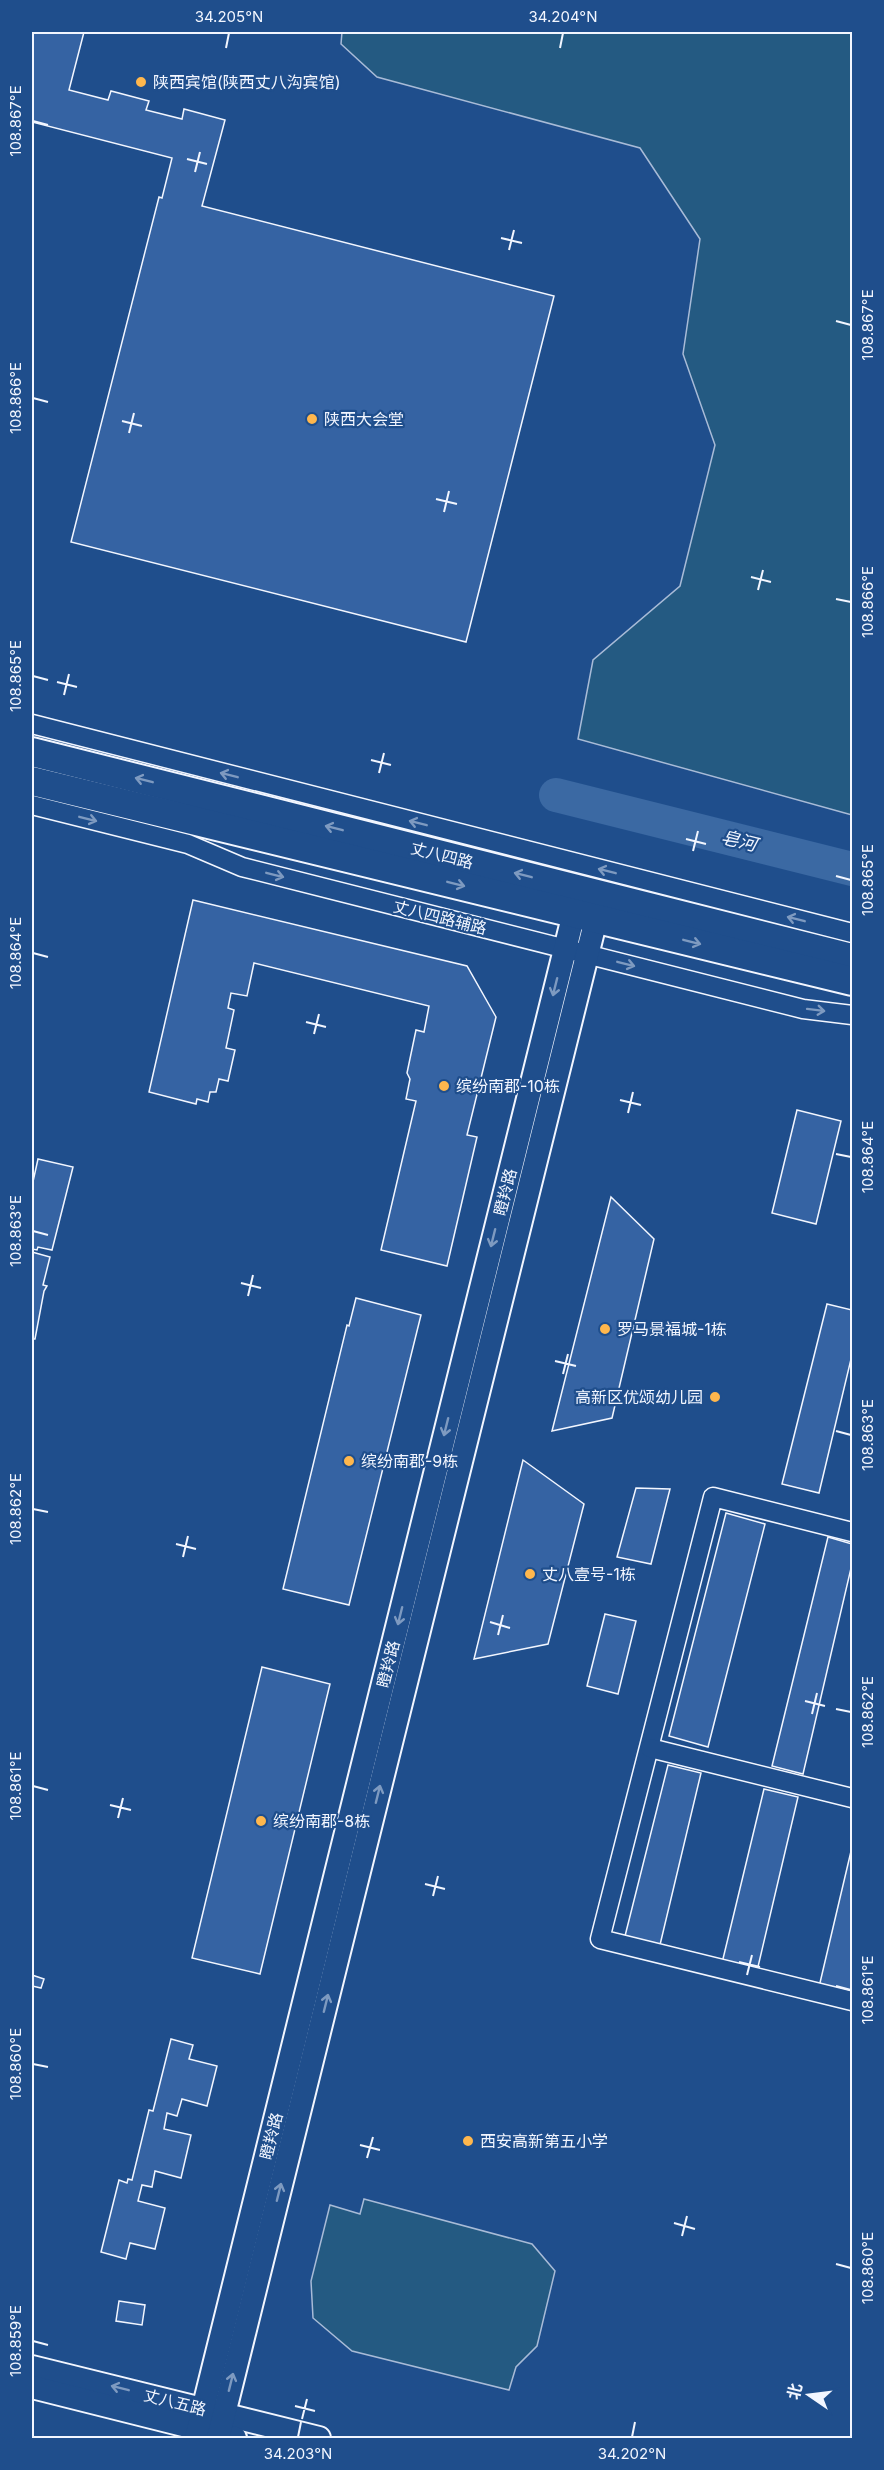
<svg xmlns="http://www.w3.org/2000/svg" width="884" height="2470" font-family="Inter,'Noto Sans SC',sans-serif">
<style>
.green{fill:#245a82;stroke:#a8bbd7;stroke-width:1.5}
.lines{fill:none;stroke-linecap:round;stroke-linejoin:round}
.river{stroke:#3b69a3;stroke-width:34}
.building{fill:#3563a3;stroke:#f2f6ff;stroke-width:1.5}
.minor-casing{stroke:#f2f6ff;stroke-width:21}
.tertiary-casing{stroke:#f2f6ff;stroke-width:26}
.primary-casing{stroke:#f2f6ff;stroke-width:32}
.minor{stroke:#1f4e8c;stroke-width:18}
.tertiary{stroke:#1f4e8c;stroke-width:22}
.primary{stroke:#1f4e8c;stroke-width:28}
.oneway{stroke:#7e9ac0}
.ticks{fill:none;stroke:#f2f6ff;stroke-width:2}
.poi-dot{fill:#ffb74d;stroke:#1f4e8c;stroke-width:2}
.labels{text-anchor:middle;stroke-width:4.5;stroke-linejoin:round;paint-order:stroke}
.poi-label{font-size:16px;fill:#f2f6ff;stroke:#1f4e8c;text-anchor:start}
.street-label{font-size:16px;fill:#f2f6ff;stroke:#1f4e8c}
.water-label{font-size:18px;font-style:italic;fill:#f2f6ff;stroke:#1f4e8c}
.neatline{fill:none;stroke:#f2f6ff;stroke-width:2}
.ticks-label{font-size:15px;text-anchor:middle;fill:#f2f6ff}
</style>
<rect width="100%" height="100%" fill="#1f4e8c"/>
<g class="green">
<path d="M342,32H852V815L578,739L593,660L680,586L715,445L683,354L700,239L640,148L377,77L341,44Z"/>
<path d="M364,2199L532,2244L555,2271L537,2346L516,2367L509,2390L352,2351L313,2318L311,2281L330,2205L360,2214Z"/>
</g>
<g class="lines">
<path class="river" d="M556,795L852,869"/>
</g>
<g class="building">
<path d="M32,32H84L69,90L108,100L111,91L149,101L146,110L182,119L184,109L225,120L202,206L554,296L466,642L71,542L159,197L162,198L172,158L32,122Z"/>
<path d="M193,900L467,966L496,1017L467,1135L477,1137L447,1266L381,1250L416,1101L406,1099L410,1079L407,1073L416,1030L424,1032L429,1006L254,963L247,996L231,993L228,1008L234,1010L226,1048L235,1050L228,1081L219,1079L216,1092H210L208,1102L197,1099L196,1104L149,1092Z"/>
<path d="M797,1110L841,1121L816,1224L772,1213Z"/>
<path d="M38,1159L73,1167L52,1250L38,1247L37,1250L32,1249V1186Z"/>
<path d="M611,1197L654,1239L612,1418L552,1431Z"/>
<path d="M32,1252L50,1257L43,1285L47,1286L44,1291L35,1339H32Z"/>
<path d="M356,1298L421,1315L349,1605L283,1589L347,1325L349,1326Z"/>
<path d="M827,1304L852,1310V1355L819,1493L782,1484Z"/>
<path d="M523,1460L584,1504L548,1644L474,1659Z"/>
<path d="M636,1488L670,1489L651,1564L617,1557Z"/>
<path d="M726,1513L765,1524L708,1747L669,1736Z"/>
<path d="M828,1537L852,1544V1564L803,1774L772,1766Z"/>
<path d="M605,1614L636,1621L618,1694L587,1686Z"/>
<path d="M262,1667L330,1684L260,1974L192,1958Z"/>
<path d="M668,1765L701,1773L659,1949L624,1940Z"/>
<path d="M764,1789L798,1797L757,1971L722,1963Z"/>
<path d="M852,1847V1993L819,1987Z"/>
<path d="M32,1975L44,1979L41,1988L32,1986Z"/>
<path d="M171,2039L193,2045L189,2059L217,2066L207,2106L182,2099L177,2116L167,2113L164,2129L191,2135L181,2178L155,2171L152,2187L142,2185L138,2201L165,2208L155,2249L130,2243L126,2259L101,2252L119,2180L127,2183L128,2179L132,2180L149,2110L153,2111Z"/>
<path d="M119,2301L145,2305L142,2325L116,2321Z"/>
</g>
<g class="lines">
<defs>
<g id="minor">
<path d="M32,724L852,933"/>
<path d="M32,805L188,844L242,867L803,1009L852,1015"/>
<path d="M852,1532L713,1497L600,1939L852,2001"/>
<path d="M650,1748L852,1798"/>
</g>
<g id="tertiary">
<path d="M32,2367L319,2438"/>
<path d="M32,2387L235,2438"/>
<path d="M196,2438L578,897"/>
<path d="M218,2438L600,903"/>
</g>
<g id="primary">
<path d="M32,752L852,958"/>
<path d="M32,781L852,981"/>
</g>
</defs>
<use href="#minor" class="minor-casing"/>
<use href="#tertiary" class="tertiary-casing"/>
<use href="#primary" class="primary-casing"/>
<use href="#minor" class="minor"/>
<use href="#tertiary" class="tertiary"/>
<use href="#primary" class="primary"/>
</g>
<defs><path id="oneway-shaft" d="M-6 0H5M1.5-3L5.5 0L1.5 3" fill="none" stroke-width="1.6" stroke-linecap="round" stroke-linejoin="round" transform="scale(1.5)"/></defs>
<g class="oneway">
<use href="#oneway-shaft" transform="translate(229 775) rotate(-166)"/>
<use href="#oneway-shaft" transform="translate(144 780) rotate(-166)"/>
<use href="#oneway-shaft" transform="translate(88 819) rotate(14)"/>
<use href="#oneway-shaft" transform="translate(418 823) rotate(-166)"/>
<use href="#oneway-shaft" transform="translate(334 828) rotate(-166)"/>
<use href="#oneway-shaft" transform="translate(607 871) rotate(-166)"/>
<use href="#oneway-shaft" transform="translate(275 875) rotate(14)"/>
<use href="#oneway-shaft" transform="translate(523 875) rotate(-166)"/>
<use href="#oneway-shaft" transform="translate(456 884) rotate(14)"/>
<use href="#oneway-shaft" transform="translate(796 919) rotate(-166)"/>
<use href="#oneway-shaft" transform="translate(692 942) rotate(14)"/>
<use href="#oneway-shaft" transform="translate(626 964) rotate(14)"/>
<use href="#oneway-shaft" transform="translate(555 987) rotate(104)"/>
<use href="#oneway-shaft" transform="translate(816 1010) rotate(7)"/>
<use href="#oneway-shaft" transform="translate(493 1238) rotate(104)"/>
<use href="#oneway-shaft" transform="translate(446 1427) rotate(104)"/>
<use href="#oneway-shaft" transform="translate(400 1616) rotate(104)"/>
<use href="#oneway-shaft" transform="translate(378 1794) rotate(-76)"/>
<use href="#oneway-shaft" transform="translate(326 2003) rotate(-76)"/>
<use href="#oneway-shaft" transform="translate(279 2192) rotate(-76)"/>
<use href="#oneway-shaft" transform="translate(231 2382) rotate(-76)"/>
<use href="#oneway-shaft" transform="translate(120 2388) rotate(-166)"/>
</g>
<path class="ticks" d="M226,48L229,33M560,48L563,33M33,121L48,125M187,159L207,164M195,172L200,152M501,238L522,243M509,250L514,230M836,321L851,325M33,398L48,402M122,421L142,426M129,433L134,413M436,499L457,504M444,512L449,491M751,577L771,582M758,590L763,570M836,599L851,602M33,676L48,680M57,682L77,687M64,695L69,674M371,760L391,765M379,773L384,753M686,839L706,844M693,851L698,831M836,876L851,880M33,953L48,957M306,1022L326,1027M314,1034L319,1014M620,1100L641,1105M628,1113L633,1092M836,1154L851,1157M33,1231L48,1235M241,1283L261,1288M248,1296L253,1275M555,1361L576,1366M563,1374L568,1354M836,1431L851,1435M33,1509L48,1512M176,1544L196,1549M183,1557L188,1536M490,1622L510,1628M498,1635L503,1615M805,1701L825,1706M836,1709L851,1712M812,1714L817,1693M33,1786L48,1790M110,1805L131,1810M118,1818L123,1798M425,1884L445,1889M433,1896L438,1876M739,1962L760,1967M747,1975L752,1955M836,1986L851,1990M33,2064L48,2067M360,2145L380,2150M367,2158L373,2137M674,2223L695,2229M682,2236L687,2216M836,2264L851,2268M33,2341L48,2345M295,2406L315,2411M302,2419L307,2399M298,2437L301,2422M632,2437L635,2422"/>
<g class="poi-dot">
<circle cx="141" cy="82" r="6"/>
<circle cx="312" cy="419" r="6"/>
<circle cx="444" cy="1086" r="6"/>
<circle cx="605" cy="1329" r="6"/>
<circle cx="715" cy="1397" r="6"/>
<circle cx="349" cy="1461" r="6"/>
<circle cx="530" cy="1574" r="6"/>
<circle cx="261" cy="1821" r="6"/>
<circle cx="468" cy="2141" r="6"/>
</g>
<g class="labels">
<g class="poi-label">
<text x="153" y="88">陕西宾馆(陕西丈八沟宾馆)</text>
<text x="324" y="425">陕西大会堂</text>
<text x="456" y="1092">缤纷南郡-10栋</text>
<text x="617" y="1335">罗马景福城-1栋</text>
<text x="703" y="1403" text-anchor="end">高新区优颂幼儿园</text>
<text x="361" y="1467">缤纷南郡-9栋</text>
<text x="542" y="1580">丈八壹号-1栋</text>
<text x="273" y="1827">缤纷南郡-8栋</text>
<text x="480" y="2147">西安高新第五小学</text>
</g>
<g class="street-label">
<text transform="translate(442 855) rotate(14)" y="6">丈八四路</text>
<text transform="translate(440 917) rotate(14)" y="6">丈八四路辅路</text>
<text transform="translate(505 1192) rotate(-76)" y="6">瞪羚路</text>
<text transform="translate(388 1664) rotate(-76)" y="6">瞪羚路</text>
<text transform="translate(271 2136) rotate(-76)" y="6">瞪羚路</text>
<text transform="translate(175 2402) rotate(14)" y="6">丈八五路</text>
</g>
<g class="water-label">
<text transform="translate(739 841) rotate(14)" y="6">皂河</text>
</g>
</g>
<rect width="884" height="2470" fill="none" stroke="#1f4e8c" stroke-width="66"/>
<g transform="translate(809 2395) rotate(284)" stroke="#1f4e8c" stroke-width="4.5" paint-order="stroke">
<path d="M0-4.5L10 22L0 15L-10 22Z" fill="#f2f6ff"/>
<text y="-9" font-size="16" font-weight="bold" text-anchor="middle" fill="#f2f6ff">北</text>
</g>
<rect x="33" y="33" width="818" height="2404" class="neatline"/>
<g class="ticks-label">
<text x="229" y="22">34.205°N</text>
<text x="563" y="22">34.204°N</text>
<text transform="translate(16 121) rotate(-90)" y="5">108.867°E</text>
<text transform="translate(868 325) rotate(-90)" y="5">108.867°E</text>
<text transform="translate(16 398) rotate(-90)" y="5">108.866°E</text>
<text transform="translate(868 602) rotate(-90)" y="5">108.866°E</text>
<text transform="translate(16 676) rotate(-90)" y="5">108.865°E</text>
<text transform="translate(868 880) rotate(-90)" y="5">108.865°E</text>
<text transform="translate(16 953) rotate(-90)" y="5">108.864°E</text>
<text transform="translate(868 1157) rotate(-90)" y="5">108.864°E</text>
<text transform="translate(16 1231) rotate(-90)" y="5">108.863°E</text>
<text transform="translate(868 1435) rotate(-90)" y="5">108.863°E</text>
<text transform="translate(16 1509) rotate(-90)" y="5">108.862°E</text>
<text transform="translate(868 1712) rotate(-90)" y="5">108.862°E</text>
<text transform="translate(16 1786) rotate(-90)" y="5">108.861°E</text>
<text transform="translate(868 1990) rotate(-90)" y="5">108.861°E</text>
<text transform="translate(16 2064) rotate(-90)" y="5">108.860°E</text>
<text transform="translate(868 2268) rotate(-90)" y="5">108.860°E</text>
<text transform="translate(16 2341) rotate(-90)" y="5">108.859°E</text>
<text x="298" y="2459">34.203°N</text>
<text x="632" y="2459">34.202°N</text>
</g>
</svg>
